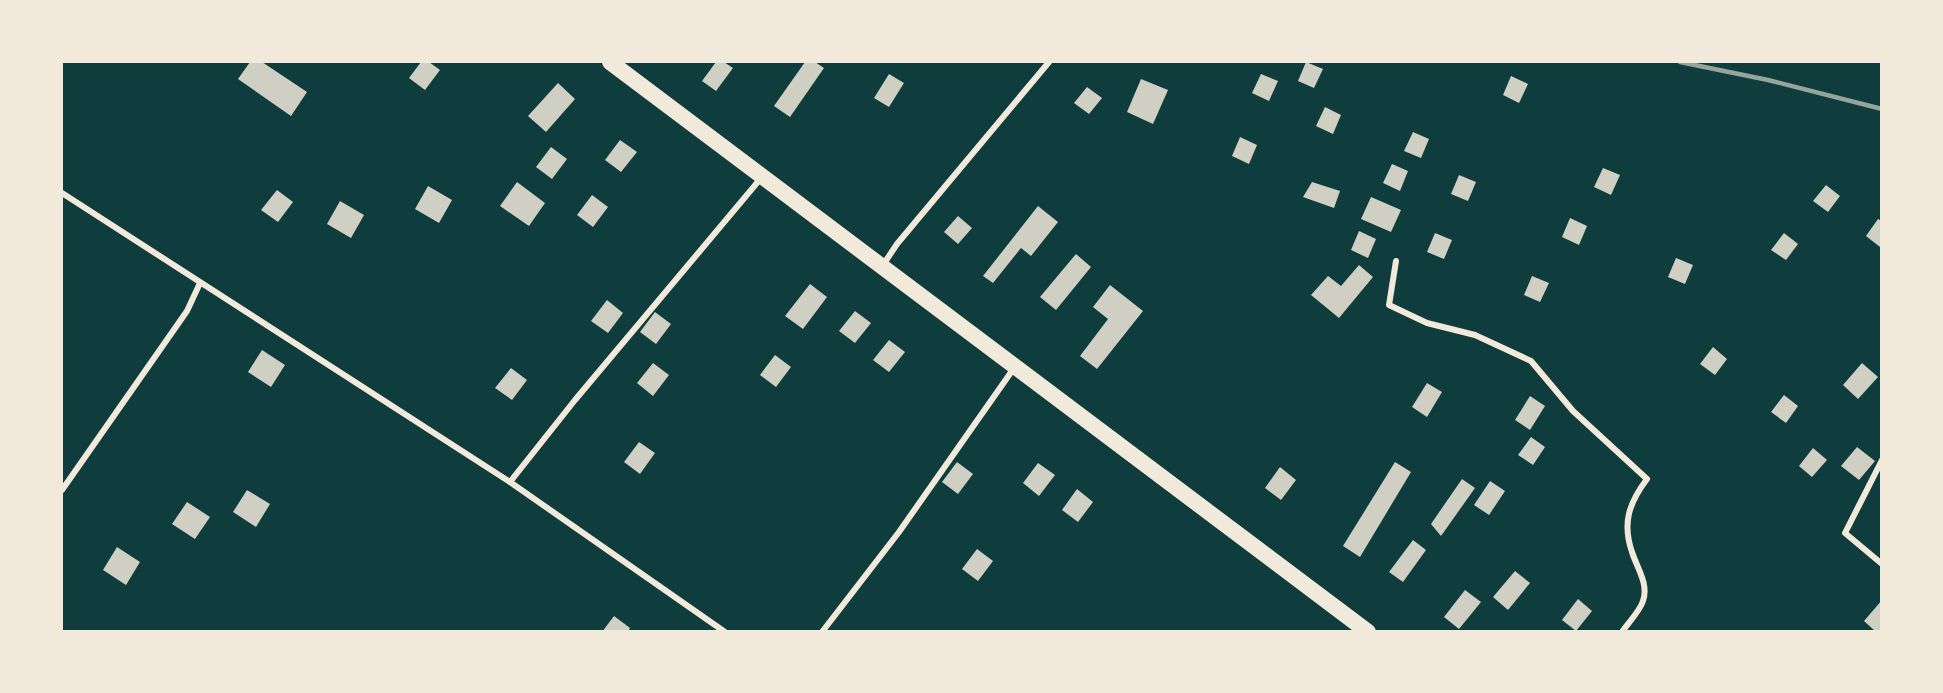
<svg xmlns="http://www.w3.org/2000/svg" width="1943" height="693" font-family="Barlow,sans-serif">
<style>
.building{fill:#cfcfc3}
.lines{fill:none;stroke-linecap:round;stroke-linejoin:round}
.minor{stroke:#f1e9da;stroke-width:6}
.trunk{stroke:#f1e9da;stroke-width:16}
.rail{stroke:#97a49c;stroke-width:4.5}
</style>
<rect width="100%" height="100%" fill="#0f3d3e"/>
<g class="building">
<path d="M250,62H262L307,92L291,116L238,79Z"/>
<path d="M421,62H429L440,70L425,90L409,78Z"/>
<path d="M716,62H724L733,68L716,91L702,81Z"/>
<path d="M805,62H815L824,68L790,117L774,106Z"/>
<path d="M1306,62L1323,69L1314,88L1298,81Z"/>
<path d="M889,74L904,83L889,107L874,98Z"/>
<path d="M1261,74L1278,81L1269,101L1252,93Z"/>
<path d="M1511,76L1528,84L1519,103L1503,95Z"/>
<path d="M1141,79L1168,90L1153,124L1127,112Z"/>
<path d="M558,83L575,99L546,132L528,116Z"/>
<path d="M1087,87L1102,98L1089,114L1074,103Z"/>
<path d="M1325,107L1341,115L1333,134L1316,126Z"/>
<path d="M1413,132L1429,139L1421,158L1404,151Z"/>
<path d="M1240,137L1257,145L1249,164L1232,156Z"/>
<path d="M620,140L637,152L621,172L605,160Z"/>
<path d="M551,147L567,159L552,179L536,167Z"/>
<path d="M1392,164L1408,171L1400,191L1383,183Z"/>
<path d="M1603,168L1620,175L1611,195L1594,187Z"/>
<path d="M1459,175L1476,182L1468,201L1451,194Z"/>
<path d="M517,182L545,203L529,226L500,206Z"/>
<path d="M1312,182L1340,191L1334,208L1303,197Z"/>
<path d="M1826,185L1840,196L1828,212L1813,201Z"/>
<path d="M428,186L452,200L439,223L415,209Z"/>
<path d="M277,190L293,202L278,222L261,210Z"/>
<path d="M592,195L608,207L593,227L577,215Z"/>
<path d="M1371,197L1401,210L1391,232L1361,219Z"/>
<path d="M340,201L364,215L351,238L327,224Z"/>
<path d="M1038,206L1058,222L1031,256L1021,248L993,283L983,276Z"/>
<path d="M958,216L972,228L958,244L944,232Z"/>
<path d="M1570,218L1587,226L1579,245L1562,237Z"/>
<path d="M1878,219L1882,221L1880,247L1866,236Z"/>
<path d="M1359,231L1376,239L1368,258L1351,250Z"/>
<path d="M1435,233L1452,240L1444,259L1427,252Z"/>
<path d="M1784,233L1798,244L1786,260L1771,250Z"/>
<path d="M1076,254L1091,267L1056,310L1040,297Z"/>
<path d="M1676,258L1693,265L1685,284L1668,277Z"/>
<path d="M1359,265L1373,277L1339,318L1311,295L1328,276L1341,286Z"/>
<path d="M1532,276L1549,283L1540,302L1524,295Z"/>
<path d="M810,284L827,297L803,329L785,316Z"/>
<path d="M1110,285L1143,311L1097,369L1080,356L1108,319L1093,307Z"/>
<path d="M607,300L623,313L608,333L591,321Z"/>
<path d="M855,311L871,323L855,343L839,331Z"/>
<path d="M655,312L671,324L656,344L640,332Z"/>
<path d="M889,340L905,352L889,372L873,360Z"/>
<path d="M1713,347L1727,359L1715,375L1700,364Z"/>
<path d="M262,350L285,365L271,387L248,372Z"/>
<path d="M775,355L791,367L776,387L760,375Z"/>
<path d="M653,363L669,375L653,396L637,383Z"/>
<path d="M1862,363L1878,377L1858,399L1843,385Z"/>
<path d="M511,368L527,380L512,400L495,388Z"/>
<path d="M1427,383L1442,392L1427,417L1412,407Z"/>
<path d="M1784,395L1798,406L1786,423L1771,412Z"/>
<path d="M1530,396L1545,406L1530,430L1515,420Z"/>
<path d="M1531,437L1545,447L1533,465L1518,455Z"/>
<path d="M639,442L655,453L640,474L624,462Z"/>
<path d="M1857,447L1875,461L1859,480L1841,466Z"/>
<path d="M1813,448L1827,460L1812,477L1799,466Z"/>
<path d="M957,462L973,474L958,494L942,482Z"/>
<path d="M1395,462L1411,472L1360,557L1343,546Z"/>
<path d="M1038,463L1055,475L1039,496L1023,483Z"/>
<path d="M1280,467L1296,480L1281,500L1265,488Z"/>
<path d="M1462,479L1475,488L1441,536L1431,524Z"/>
<path d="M1490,481L1505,491L1489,515L1474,505Z"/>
<path d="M1077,489L1093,502L1078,522L1062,510Z"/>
<path d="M247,490L270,504L256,527L233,512Z"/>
<path d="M187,502L210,517L195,539L172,524Z"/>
<path d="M1413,540L1426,550L1403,582L1389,572Z"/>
<path d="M117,547L140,562L126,585L103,570Z"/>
<path d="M977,549L993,561L978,581L962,569Z"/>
<path d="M1515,571L1530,583L1508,610L1493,597Z"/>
<path d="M1465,590L1481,602L1459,629L1444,617Z"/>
<path d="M1578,599L1592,611L1576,631L1562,620Z"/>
<path d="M1882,600V632H1876L1864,621Z"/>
<path d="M614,616L630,628L628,632H602Z"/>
</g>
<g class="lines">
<g class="minor">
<path d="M62,193L510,482L725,632"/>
<path d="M1396,261L1389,305L1427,323L1475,335L1531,361L1573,411L1647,479C1629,503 1622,523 1632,552C1637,568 1649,584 1643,601C1640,611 1628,623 1622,632"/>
<path d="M883,265L897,244L1049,62"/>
<path d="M1882,460L1845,533L1882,564"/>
<path d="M510,482L575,400L762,177"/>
<path d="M62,490L187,311L200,283"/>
<path d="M822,632L899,532L1014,368"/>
</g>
<path class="trunk" d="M610,62L1368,632"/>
<path class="rail" d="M1680,62L1768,80L1882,109"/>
</g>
<rect width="1943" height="693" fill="none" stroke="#f1e9da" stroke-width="126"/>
</svg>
